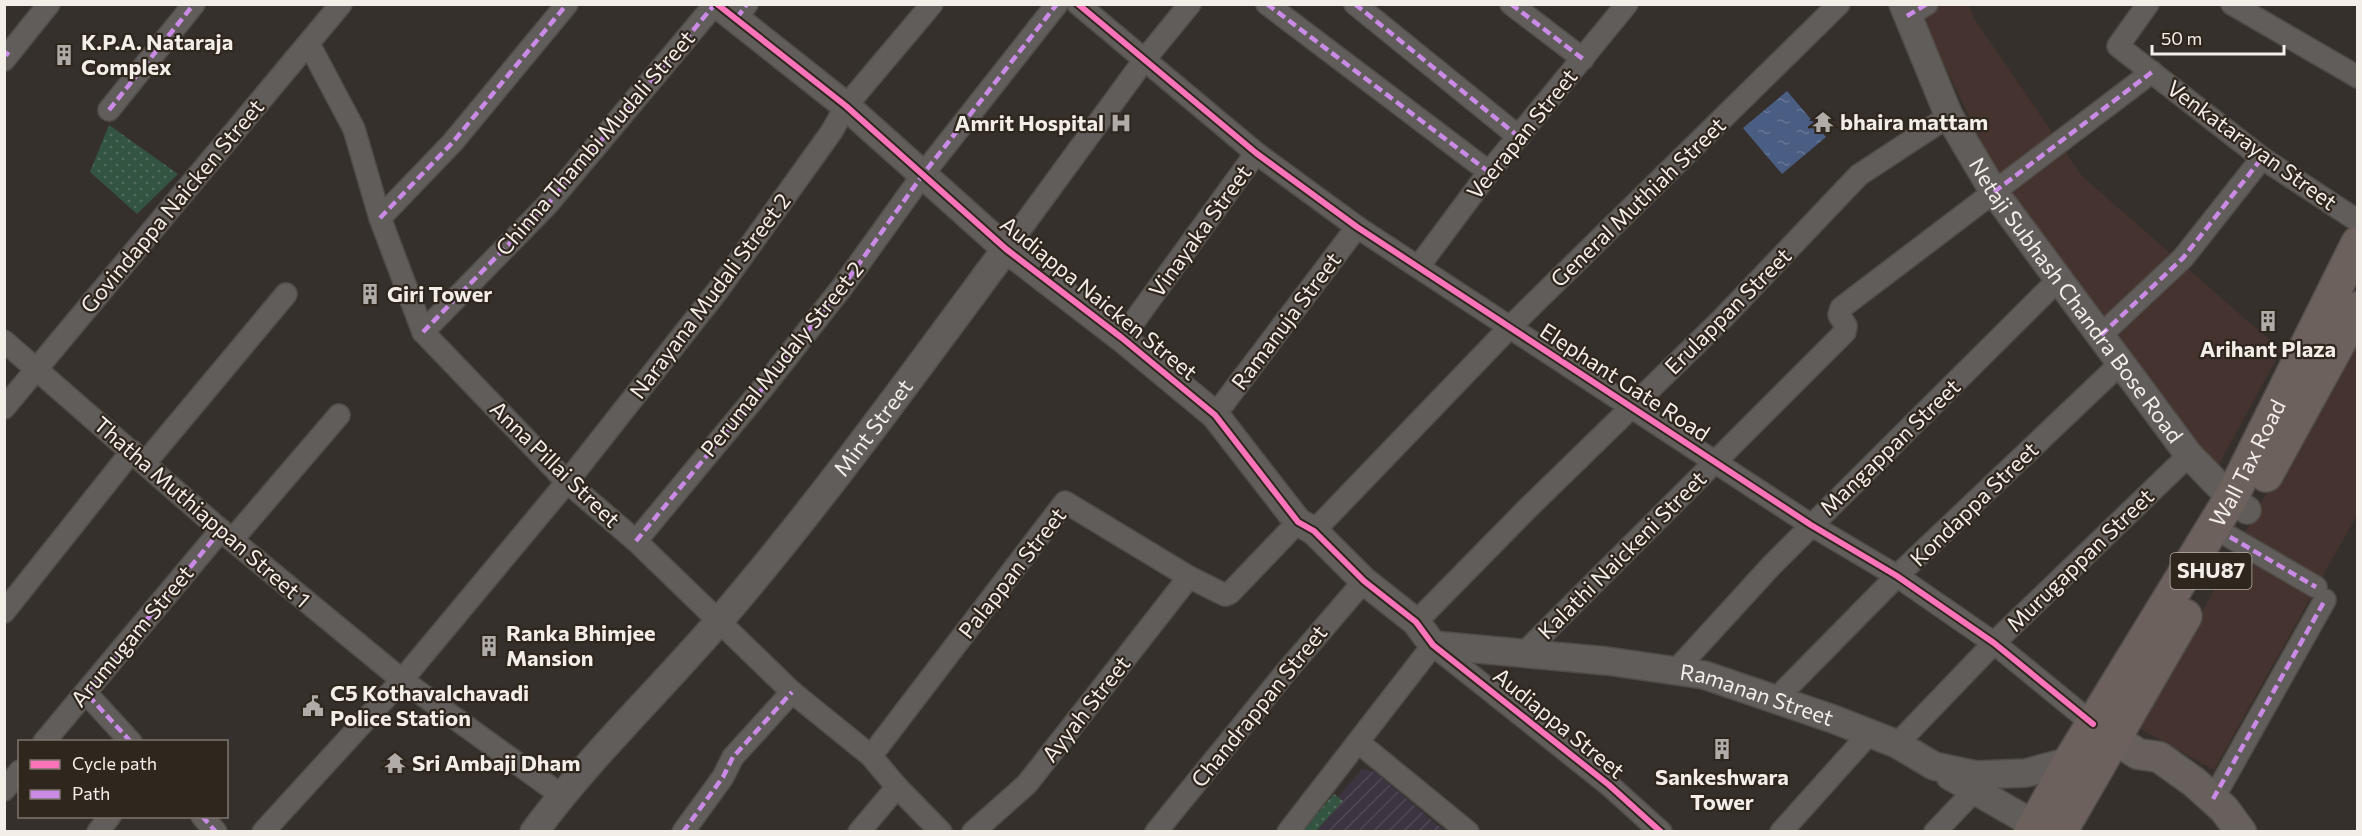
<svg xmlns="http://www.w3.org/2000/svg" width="2362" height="836" font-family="Commissioner,sans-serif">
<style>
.commercial{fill:#453330}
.industrial{fill:url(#industrial-furrows)}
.park{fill:url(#park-dots)}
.water{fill:url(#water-ripples)}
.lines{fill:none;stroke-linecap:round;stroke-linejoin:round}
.minor-casing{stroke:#504c47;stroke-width:24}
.tertiary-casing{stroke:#504c47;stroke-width:30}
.secondary-casing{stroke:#504c47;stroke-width:33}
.primary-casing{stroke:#504c47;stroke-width:36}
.minor{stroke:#615d5a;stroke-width:21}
.tertiary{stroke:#615d5a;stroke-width:27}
.secondary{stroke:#67605c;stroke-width:30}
.primary{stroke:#6d615d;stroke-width:33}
.quiet{stroke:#ca8be6;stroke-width:4.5;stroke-dasharray:9 4.5;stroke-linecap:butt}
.cycleway-casing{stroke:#2f261e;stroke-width:10}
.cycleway{stroke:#fb73b8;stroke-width:6}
.labels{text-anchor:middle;stroke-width:4.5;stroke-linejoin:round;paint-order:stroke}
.shield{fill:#2f261e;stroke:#b9b2ac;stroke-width:1.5}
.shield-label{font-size:21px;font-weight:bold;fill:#f4eee9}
.poi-label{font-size:22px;font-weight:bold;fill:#f4eee9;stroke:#2f261e;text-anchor:start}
.street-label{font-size:22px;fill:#f4eee9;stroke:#2f261e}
</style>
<defs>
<pattern id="industrial-furrows" width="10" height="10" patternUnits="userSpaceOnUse" patternTransform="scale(1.5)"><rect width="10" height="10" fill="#3d3442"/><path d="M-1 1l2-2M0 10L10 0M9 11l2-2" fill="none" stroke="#504854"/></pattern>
<pattern id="park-dots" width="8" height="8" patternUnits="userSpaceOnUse" patternTransform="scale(1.5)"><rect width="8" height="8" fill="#345442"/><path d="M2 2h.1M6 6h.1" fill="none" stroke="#526d5d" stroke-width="1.8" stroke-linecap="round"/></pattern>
<pattern id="water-ripples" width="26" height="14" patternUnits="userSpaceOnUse" patternTransform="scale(1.5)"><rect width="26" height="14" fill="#4a5d82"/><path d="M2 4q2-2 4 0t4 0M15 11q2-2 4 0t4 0" fill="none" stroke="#657594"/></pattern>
</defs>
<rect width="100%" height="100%" fill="#35302c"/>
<g class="commercial">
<path d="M1916,5H1969L1973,17L2082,176L2281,350L2217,468L1998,177Z"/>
<path d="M2357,326V515L2214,770L2139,728Z"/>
</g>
<path class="industrial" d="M1362,769L1375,772L1445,831L1316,832L1342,802L1338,797Z"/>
<g class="park">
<path d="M109,125L178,174L137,214L90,172Z"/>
<path d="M1334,794L1343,801L1316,831H1302Z"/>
</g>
<path class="water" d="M1787,91L1826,137L1782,174L1743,128Z"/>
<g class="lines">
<defs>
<g id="minor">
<path d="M1078,4L1256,153L1357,227L1811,525L1897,576L1994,643L2093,724"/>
<path d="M1267,4L1489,172"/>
<path d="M1355,4L1519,137"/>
<path d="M1511,4L1583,59"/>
<path d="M2148,4L2118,46L2262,158L2358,221"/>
<path d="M2232,4L2358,77"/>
<path d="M1907,16L1927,4"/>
<path d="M737,18L747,4"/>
<path d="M309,44L354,129L380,218L423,332L567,482L636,541L792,692L871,756L897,787L941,832"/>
<path d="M4,60L49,4"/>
<path d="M109,110L194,4"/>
<path d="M380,218L453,142L567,4"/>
<path d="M1006,249L1145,59L1190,4"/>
<path d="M1419,266L1489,172L1627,4"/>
<path d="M423,332L547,205L715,4"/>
<path d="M2101,335L2183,258L2262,158"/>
<path d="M1122,338L1256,153"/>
<path d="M4,341L232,540L402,680L561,795"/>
<path d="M4,408L341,4"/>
<path d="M1215,415L1357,227"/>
<path d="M145,463L286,294"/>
<path d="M1314,531L1509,328L1839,4"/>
<path d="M2230,537L2316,587"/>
<path d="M232,540L339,415"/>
<path d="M636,541L762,389L843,286L924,173L1057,4"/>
<path d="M4,612L132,451"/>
<path d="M1416,622L1528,508L1723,318L1859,175L1949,116"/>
<path d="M1524,653L1845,332L1846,326L1839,315L1841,308L2152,72"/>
<path d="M1676,670L1771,566L2058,280"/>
<path d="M86,693L131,742"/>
<path d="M1777,698L1897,576L2121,363"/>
<path d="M44,742L221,530"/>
<path d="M1358,742L1468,832"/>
<path d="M1897,744L1994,643L2189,455"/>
<path d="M871,756L1065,502L1189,577L1225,595L1230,593L1298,522"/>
<path d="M4,790L20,771"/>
<path d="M2213,799L2325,600"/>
<path d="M202,816L216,832"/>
<path d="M98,832L110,816"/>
<path d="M263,832L402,680L567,482L719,289L832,131L846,106L932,4"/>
<path d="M683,832L723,777L733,757L792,692"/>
<path d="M859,832L897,787"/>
<path d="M973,832L1027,784L1189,577"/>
<path d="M1156,832L1285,673L1364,581"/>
<path d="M1288,832L1433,645L1609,785L1661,832"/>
<path d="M1781,832L1869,734"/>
<path d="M1935,832L1974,791"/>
</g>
<g id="tertiary">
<path id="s1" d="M717,4L846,106L1006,249L1122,338L1215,415L1298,522L1314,531L1364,581L1416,622L1433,645L1607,661L1704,675L1833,719L1897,744L1934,766L1976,775L2026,773L2070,761"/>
<path id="s2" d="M1903,4L1949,116L1994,192L2189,455L2231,498L2247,510"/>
<path d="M1950,776L2035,825"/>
<path id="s3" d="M534,832C590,756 659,691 720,620C822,501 913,374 1006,249"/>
</g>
<path id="secondary" d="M2094,725L2138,754L2159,757L2194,782L2224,809L2241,832"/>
<g id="primary">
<path d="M2266,475L2358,308"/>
<path id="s4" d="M2031,832L2070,761L2231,498L2358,243"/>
<path d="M2060,832L2185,616"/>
</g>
</defs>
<use href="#minor" class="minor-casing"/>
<use href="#tertiary" class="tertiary-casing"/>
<use href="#secondary" class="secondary-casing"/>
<use href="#primary" class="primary-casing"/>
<use href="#minor" class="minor"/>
<use href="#tertiary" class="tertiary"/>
<use href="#secondary" class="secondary"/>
<use href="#primary" class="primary"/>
<g class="quiet">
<path d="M1267,4L1489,172"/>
<path d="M1355,4L1519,137"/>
<path d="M1511,4L1583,59"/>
<path d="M1907,16L1927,4"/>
<path d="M737,18L747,4"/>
<path d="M4,52L9,55"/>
<path d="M109,110L194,4"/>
<path d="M1994,192L2152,72"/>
<path d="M380,218L453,142L567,4"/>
<path d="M423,332L547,205L715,4"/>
<path d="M2101,335L2183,258L2262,158"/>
<path d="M2230,537L2316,587"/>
<path d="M636,541L762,389L843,286L924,173L1057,4"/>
<path d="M131,742L86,693L221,530"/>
<path d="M2213,799L2325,600"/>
<path d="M202,816L216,832"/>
<path d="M683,832L723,777L733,757L792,692"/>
</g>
<defs>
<g id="cycleway">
<path d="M717,4L846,106L1006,249L1122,338L1215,415L1298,522L1314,531L1364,581L1416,622L1433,645L1609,785L1661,832"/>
<path d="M1078,4L1256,153L1357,227L1811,525L1897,576L1994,643L2093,724"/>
</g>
</defs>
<use href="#cycleway" class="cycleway-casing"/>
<use href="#cycleway" class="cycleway"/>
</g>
<defs>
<symbol id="building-bare" viewBox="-9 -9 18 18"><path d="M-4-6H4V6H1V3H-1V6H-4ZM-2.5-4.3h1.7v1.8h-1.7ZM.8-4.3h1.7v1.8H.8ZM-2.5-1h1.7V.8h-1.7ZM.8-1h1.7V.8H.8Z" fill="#b1aca7" stroke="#2f261e" stroke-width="2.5" paint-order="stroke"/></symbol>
<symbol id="temple-bare" viewBox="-9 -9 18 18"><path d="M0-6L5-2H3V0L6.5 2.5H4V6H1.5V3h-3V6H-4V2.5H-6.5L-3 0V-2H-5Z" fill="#b1aca7" stroke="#2f261e" stroke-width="2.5" paint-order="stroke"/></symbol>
<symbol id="hospital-bare" viewBox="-9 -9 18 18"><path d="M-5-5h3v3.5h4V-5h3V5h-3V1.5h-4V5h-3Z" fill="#b1aca7" stroke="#2f261e" stroke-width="2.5" paint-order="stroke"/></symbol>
<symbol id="civic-bare" viewBox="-9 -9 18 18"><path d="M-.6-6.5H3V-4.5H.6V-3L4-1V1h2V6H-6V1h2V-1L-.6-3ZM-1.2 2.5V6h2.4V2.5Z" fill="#b1aca7" stroke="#2f261e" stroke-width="2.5" paint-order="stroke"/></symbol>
</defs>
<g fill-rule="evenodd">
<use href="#building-bare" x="49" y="40" width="30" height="30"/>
<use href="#temple-bare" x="1808" y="107" width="30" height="30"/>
<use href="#hospital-bare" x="1106" y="108" width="30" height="30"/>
<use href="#building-bare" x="355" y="279" width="30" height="30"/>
<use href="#building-bare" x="2253" y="306" width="30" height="30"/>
<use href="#building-bare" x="474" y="631" width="30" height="30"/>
<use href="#civic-bare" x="298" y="691" width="30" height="30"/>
<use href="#building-bare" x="1707" y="734" width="30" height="30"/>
<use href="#temple-bare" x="380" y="748" width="30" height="30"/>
</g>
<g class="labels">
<rect class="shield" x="2170.5" y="553" width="81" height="36" rx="4.5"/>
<g class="shield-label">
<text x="2211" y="578">SHU87</text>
</g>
<g class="poi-label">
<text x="81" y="50">K.P.A. Nataraja<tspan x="81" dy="25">Complex</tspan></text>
<text x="1840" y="130">bhaira mattam</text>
<text x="1104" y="131" text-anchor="end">Amrit Hospital</text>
<text x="387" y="302">Giri Tower</text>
<text x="2268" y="357" text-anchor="middle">Arihant Plaza</text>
<text x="506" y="641">Ranka Bhimjee<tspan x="506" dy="25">Mansion</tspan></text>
<text x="330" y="701">C5 Kothavalchavadi<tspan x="330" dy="25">Police Station</tspan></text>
<text x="412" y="771">Sri Ambaji Dham</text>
<text x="1722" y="785" text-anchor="middle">Sankeshwara<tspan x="1722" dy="25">Tower</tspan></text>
</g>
<g class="street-label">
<text transform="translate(1522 134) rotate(-51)" y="8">Veerapan Street</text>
<text transform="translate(595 143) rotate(-49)" y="8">Chinna Thambi Mudali Street</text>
<text transform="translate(2252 145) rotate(36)" y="8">Venkatarayan Street</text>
<text transform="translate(1638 202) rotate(-44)" y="8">General Muthiah Street</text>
<text transform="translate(172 206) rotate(-50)" y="8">Govindappa Naicken Street</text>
<text transform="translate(1200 231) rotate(-54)" y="8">Vinayaka Street</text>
<text transform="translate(710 296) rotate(-53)" y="8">Narayana Mudali Street 2</text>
<text transform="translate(1099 298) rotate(39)" y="8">Audiappa Naicken Street</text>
<text dy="8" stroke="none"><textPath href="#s2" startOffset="345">Netaji Subhash Chandra Bose Road</textPath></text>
<text transform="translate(1728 311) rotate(-45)" y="8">Erulappan Street</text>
<text transform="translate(1286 321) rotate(-53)" y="8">Ramanuja Street</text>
<text transform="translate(782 359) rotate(-51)" y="8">Perumal Mudaly Street 2</text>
<text transform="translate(1625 382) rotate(33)" y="8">Elephant Gate Road</text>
<text dy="8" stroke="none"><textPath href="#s3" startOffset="528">Mint Street</textPath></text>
<text transform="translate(1890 447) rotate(-44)" y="8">Mangappan Street</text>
<text dy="8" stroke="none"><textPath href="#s4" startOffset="428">Wall Tax Road</textPath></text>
<text transform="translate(555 464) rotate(44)" y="8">Anna Pillai Street</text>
<text transform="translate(1974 504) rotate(-44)" y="8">Kondappa Street</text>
<text transform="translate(202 512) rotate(41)" y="8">Thatha Muthiappan Street 1</text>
<text transform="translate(1622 555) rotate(-45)" y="8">Kalathi Naickeni Street</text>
<text transform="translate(2080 560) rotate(-44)" y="8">Murugappan Street</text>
<text transform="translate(1012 573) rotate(-52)" y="8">Palappan Street</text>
<text transform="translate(132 636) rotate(-50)" y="8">Arumugam Street</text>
<text dy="8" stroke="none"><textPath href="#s1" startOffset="1294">Ramanan Street</textPath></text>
<text transform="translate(1259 706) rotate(-51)" y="8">Chandrappan Street</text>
<text transform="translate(1086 709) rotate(-52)" y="8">Ayyah Street</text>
<text transform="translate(1559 723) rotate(39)" y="8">Audiappa Street</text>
</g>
</g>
<rect width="2362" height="836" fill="none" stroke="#f4eee9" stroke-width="12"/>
<rect x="18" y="740" width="210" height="78" fill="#2f261e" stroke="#7e766f" stroke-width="1.5"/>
<rect x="30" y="760" width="30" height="9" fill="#fb73b8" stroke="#7e766f" stroke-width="1.5"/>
<text x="72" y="770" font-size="18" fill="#f4eee9">Cycle path</text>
<rect x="30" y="790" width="30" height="9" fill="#ca8be6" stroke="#7e766f" stroke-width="1.5"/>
<text x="72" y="800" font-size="18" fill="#f4eee9">Path</text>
<path d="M2152 45v9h132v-9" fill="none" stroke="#f4eee9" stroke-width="3"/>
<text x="2161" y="45" font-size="18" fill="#f4eee9" stroke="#2f261e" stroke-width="4.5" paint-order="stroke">50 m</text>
</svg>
